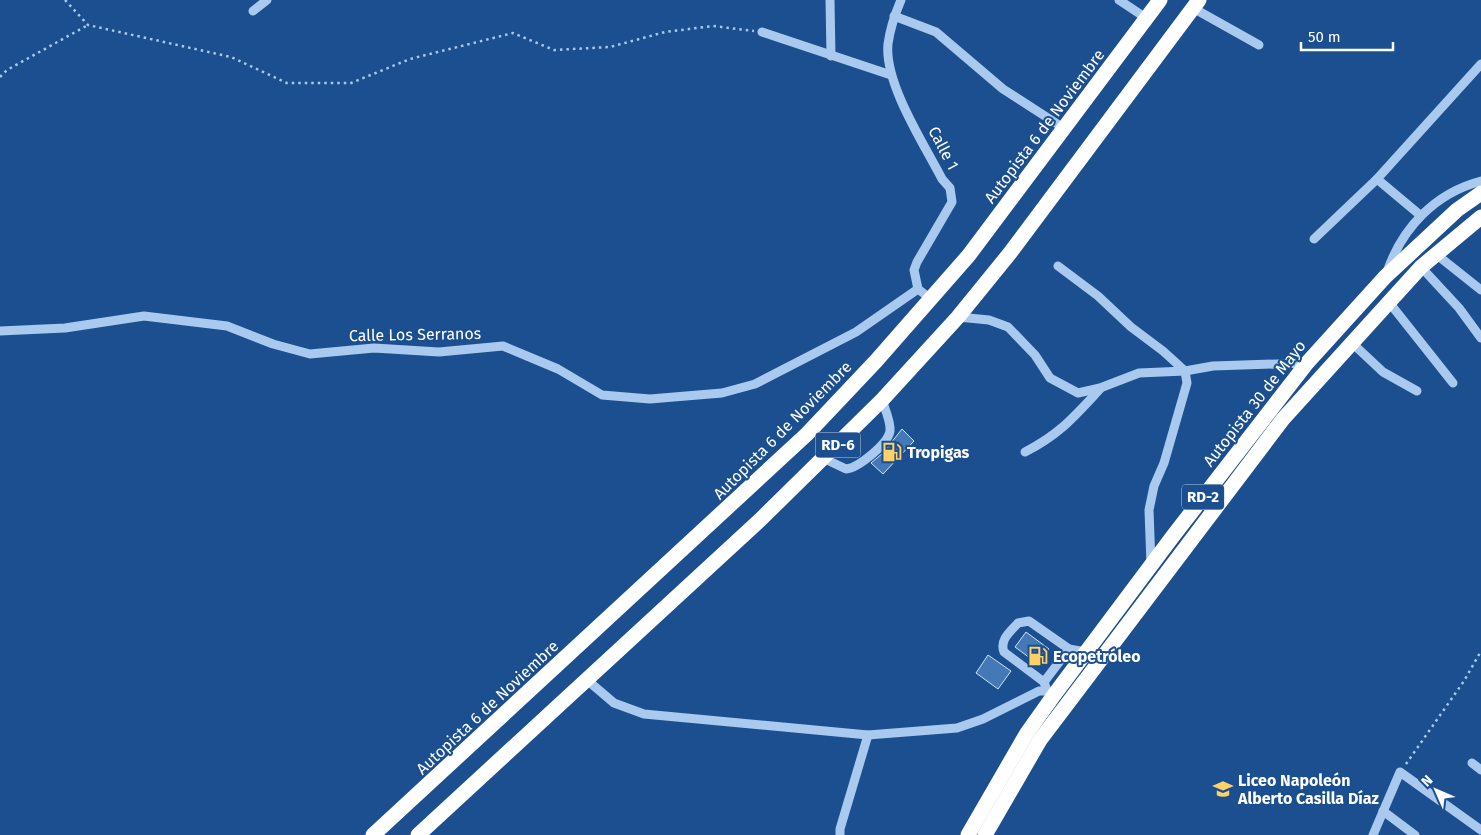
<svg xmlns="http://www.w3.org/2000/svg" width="1481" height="835" font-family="'Fira Sans',sans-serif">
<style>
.building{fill:#4478b7;stroke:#cfe3fa}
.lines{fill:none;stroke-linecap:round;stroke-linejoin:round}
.path{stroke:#a9c9ee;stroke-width:2.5;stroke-dasharray:2.5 4;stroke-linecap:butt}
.minor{stroke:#a9c9ee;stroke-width:9}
.highway{stroke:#fff;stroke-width:15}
.labels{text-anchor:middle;stroke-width:4;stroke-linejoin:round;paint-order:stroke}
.shield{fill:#1b4f8f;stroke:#bbcadd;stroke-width:1}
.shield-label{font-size:15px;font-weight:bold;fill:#fff}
.street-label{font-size:16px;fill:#fff;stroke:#1b4f8f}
.poi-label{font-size:16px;font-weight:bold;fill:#fff;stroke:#1b4f8f;text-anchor:start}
</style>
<rect width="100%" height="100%" fill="#1b4f8f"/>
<g class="building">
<path d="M902,429L914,441L883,474L871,463L883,453Z"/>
<path d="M1026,632L1049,649L1038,664L1015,647Z"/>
<path d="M988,655L1011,671L998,689L976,673Z"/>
</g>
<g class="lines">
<g class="path">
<path d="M65,0L88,25L231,57L287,83H351L410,59L513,33L554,50L610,47L665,32L713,26L754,31"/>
<path d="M0,77L7,70L88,25"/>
<path d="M1406,764L1464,681L1481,651"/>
</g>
<g class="minor">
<path d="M830,0L831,56"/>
<path d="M901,0C895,14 890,29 888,44C884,83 924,144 942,179L950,188L952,202L917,262L914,270L918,289L931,299"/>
<path d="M1119,0L1146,18"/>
<path d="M1193,8L1259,45"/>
<path d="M253,11L267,0"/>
<path d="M894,16L936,32L1003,89L1065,129"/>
<path d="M762,32L891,75"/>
<path d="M1377,179L1420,215"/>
<path d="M1314,239L1377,179L1481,64"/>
<path d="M1437,255L1481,290"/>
<path d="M1058,266L1098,296L1131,327L1163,351L1185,371L1187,383L1164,463L1154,486L1149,510L1151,565"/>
<path d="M1421,267L1459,308L1481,338"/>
<path d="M1387,272C1402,228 1435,193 1481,181"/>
<path d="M1388,301L1453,383"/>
<path d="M958,317L989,320L1008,327L1035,355L1050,378L1078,393L1100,388L1139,373L1185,371L1213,366L1307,363"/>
<path d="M0,331L65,328L144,316L227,326L273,344L310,354L374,348L439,352L503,346L558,369L602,395L650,399L722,393L755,384L856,332L918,289"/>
<path d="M1351,342L1383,372L1417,391"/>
<path d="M1025,452C1060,434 1074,417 1100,389"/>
<path d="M825,459L846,469C858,468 888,444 890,431C891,422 885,409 882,400"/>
<path d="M587,680L614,703L644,714L868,735L957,728L983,719L1039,691H1047L1054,695"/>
<path d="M1044,682L1069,649"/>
<path d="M1047,691L1044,682L1004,652C999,640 1011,631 1018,623L1029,621L1069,649L1086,652"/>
<path d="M1472,763L1481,770"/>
<path d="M1383,811L1415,835"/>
<path d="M840,835V829L868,735"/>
<path d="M1373,835L1400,772L1481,830"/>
</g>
<g class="highway">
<path d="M373,835L807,434L876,361L969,255L1160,0"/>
<path d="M418,835L760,520L882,400L958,317L1010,253L1199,0"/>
<path d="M968,835L1027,733L1054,695L1173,536L1307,363L1385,277L1457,210L1481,193"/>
<path d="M985,835L1040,740L1283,419L1421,267L1481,217"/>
</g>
</g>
<defs>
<symbol id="fuel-bare" viewBox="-9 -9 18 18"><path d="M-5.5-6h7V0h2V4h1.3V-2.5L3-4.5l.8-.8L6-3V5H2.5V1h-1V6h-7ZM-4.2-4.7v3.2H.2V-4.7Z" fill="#ffd166" stroke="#1b4f8f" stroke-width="2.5" paint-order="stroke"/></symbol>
<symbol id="school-bare" viewBox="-9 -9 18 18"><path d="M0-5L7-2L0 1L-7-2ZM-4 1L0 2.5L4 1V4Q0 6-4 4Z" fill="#ffd166" stroke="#1b4f8f" stroke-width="2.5" paint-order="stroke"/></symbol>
</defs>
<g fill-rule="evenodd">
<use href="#fuel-bare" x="878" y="438" width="28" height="28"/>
<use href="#fuel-bare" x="1024" y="642" width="28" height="28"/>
<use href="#school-bare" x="1209" y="775" width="28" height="28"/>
</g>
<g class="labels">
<g class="shield">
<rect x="815.5" y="432.5" width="45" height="25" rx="4"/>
<rect x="1182" y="484.5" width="42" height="25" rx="4"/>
</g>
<g class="shield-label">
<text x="838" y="450">RD-6</text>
<text x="1203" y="502">RD-2</text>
</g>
<g class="street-label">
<text transform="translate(1044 126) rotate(-53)" y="6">Autopista 6 de Noviembre</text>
<text transform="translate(944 148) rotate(62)" y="6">Calle 1</text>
<text transform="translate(415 334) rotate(-1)" y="6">Calle Los Serranos</text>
<text transform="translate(1254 403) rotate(-52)" y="6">Autopista 30 de Mayo</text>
<text transform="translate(782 430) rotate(-45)" y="6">Autopista 6 de Noviembre</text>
<text transform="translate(487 707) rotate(-43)" y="6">Autopista 6 de Noviembre</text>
</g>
<g class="poi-label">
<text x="907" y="458">Tropigas</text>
<text x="1053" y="662">Ecopetróleo</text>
<text x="1238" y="786">Liceo Napoleón<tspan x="1238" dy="18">Alberto Casilla Díaz</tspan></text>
</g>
</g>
<g transform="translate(1436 790) rotate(315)" stroke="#1b4f8f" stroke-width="4" paint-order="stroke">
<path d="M0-4L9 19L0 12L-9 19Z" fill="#ffffff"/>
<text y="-8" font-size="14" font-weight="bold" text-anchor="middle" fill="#ffffff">N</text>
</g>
<path d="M1301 42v8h92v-8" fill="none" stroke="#ffffff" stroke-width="2.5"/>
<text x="1308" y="42" font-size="15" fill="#ffffff" stroke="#1b4f8f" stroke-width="4" paint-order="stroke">50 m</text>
</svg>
